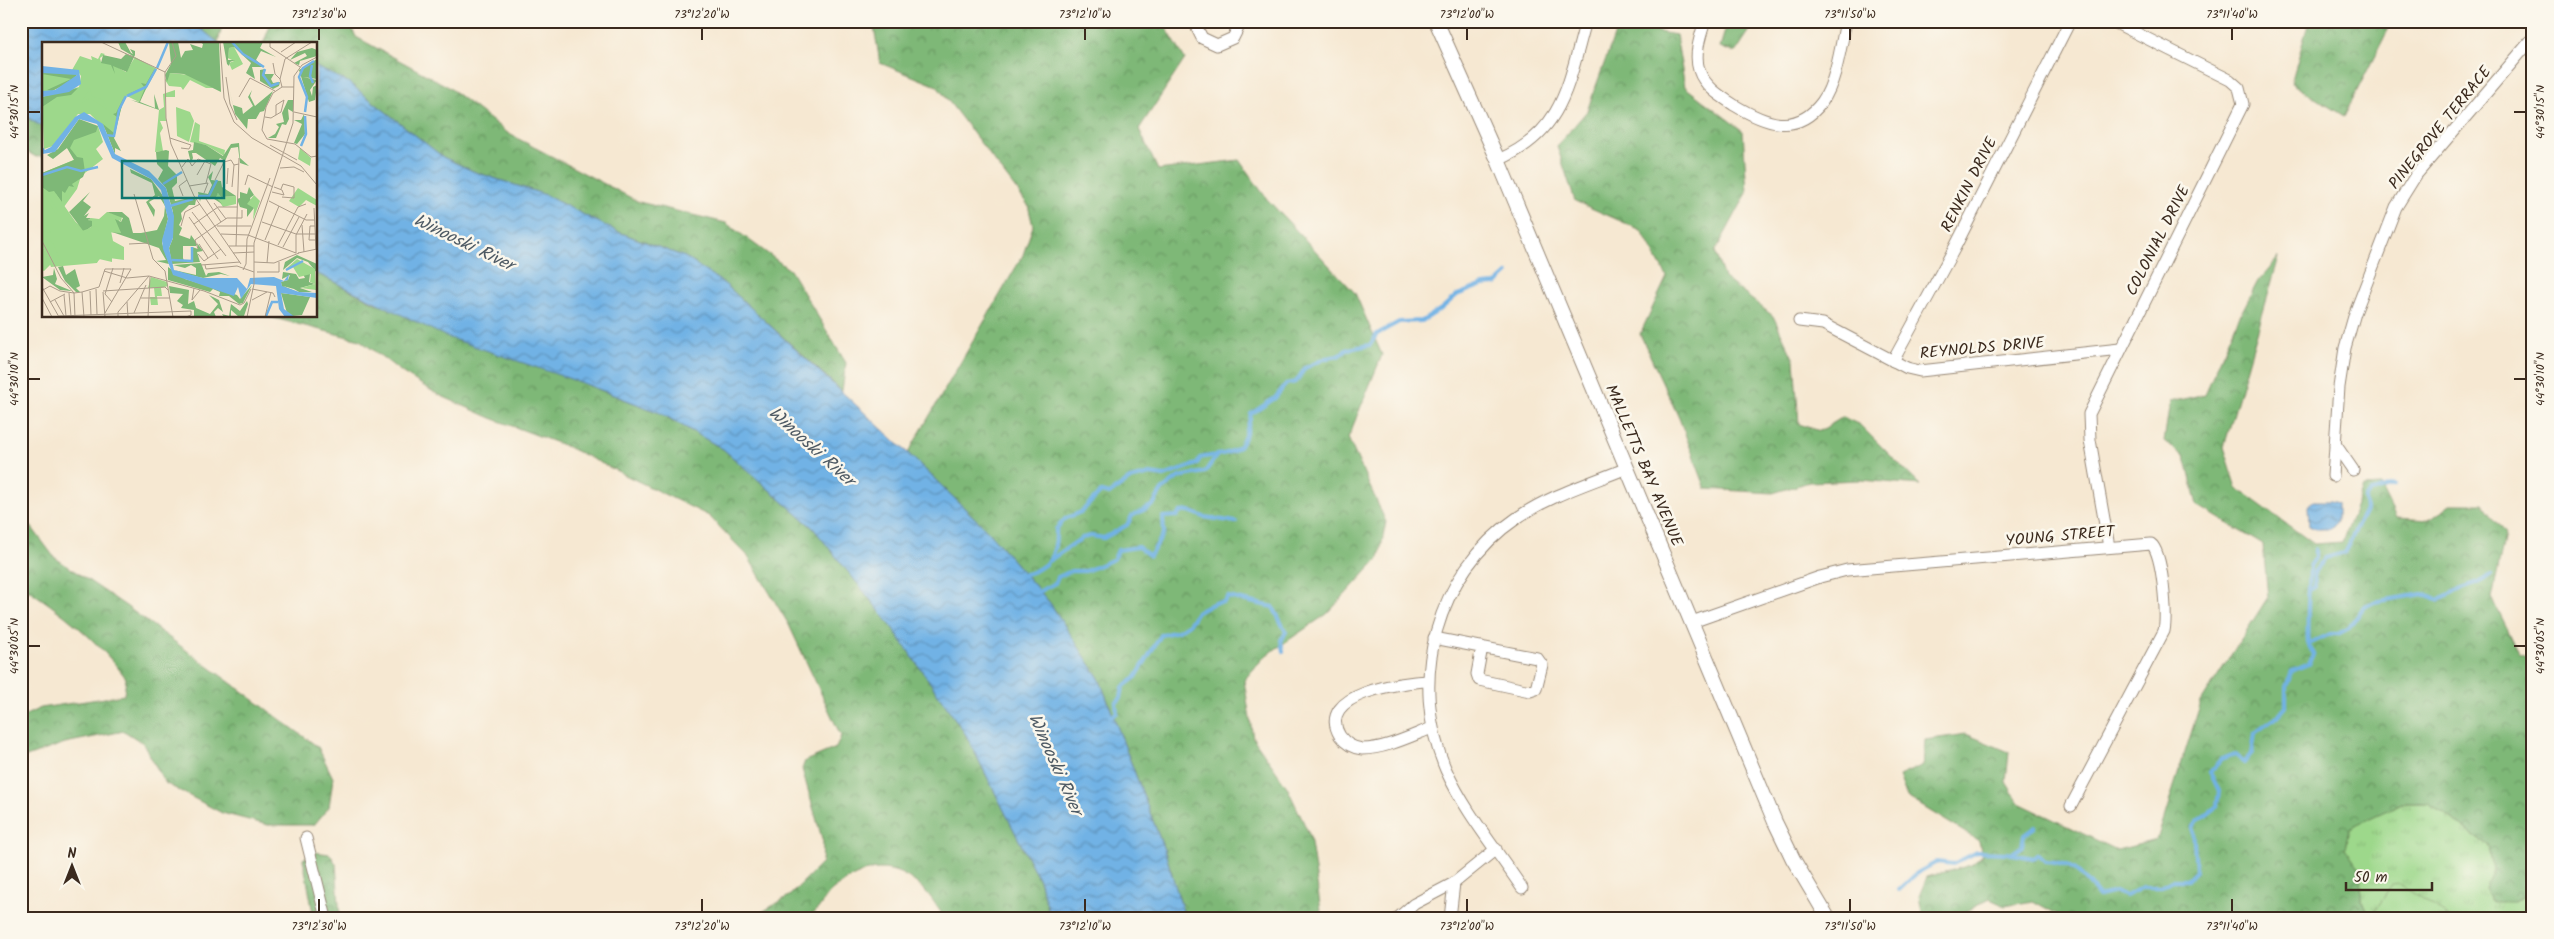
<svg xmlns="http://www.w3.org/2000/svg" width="2554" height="939" font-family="Kalam,sans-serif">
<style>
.grass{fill:url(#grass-tufts);stroke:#6c8154}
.forest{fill:url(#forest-crowns);stroke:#5c714a}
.pitch{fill:#9dd88b;stroke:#6c8154}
.water{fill:url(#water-waves);stroke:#566e82}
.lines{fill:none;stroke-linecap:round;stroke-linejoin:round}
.stream{stroke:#71b2e5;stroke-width:4}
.minor-casing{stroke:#988978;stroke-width:13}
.tertiary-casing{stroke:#988978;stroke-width:16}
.minor{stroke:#fff;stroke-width:11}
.tertiary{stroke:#fff;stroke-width:14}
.ticks{fill:none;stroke:#3b2a1e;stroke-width:2}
.labels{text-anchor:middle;stroke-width:5;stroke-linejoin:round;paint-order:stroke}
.street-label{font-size:16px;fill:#3b2a1e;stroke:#fbf7ec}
.water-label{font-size:18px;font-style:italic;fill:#4e5a64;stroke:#fbf7ec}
.inset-river{fill:none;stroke:#71b2e5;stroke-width:2.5}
.inset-road{fill:none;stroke:#ab9c8a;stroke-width:1}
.view{fill:#0f766e;fill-opacity:0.15;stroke:#0f766e;stroke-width:2.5}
.inset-edge{fill:none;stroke:#3b2a1e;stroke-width:2.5}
.neatline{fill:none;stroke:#3b2a1e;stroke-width:2}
.ticks-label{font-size:12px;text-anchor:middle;fill:#3b2a1e}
</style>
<defs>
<pattern id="grass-tufts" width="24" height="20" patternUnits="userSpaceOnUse" patternTransform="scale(1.25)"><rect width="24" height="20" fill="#9dd88b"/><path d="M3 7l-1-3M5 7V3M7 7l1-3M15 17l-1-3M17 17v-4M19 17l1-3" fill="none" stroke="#88ba78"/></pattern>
<pattern id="forest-crowns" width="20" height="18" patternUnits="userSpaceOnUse" patternTransform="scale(1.25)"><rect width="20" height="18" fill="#7eb877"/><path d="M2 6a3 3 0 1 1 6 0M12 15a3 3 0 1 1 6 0" fill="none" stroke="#689661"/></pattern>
<pattern id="water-waves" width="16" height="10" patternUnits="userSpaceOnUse" patternTransform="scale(1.25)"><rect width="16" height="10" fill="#71b2e5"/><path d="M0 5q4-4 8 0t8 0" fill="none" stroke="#5e91b9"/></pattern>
</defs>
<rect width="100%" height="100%" fill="#fbf7ec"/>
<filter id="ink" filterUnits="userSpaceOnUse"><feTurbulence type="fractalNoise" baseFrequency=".02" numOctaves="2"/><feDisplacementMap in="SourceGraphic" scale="10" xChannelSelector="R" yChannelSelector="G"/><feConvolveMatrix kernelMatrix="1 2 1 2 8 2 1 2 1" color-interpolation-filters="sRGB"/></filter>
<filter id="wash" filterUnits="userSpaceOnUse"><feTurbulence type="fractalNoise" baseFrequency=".0096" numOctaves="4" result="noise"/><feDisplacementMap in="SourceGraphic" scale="20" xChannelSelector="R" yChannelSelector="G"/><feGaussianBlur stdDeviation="1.12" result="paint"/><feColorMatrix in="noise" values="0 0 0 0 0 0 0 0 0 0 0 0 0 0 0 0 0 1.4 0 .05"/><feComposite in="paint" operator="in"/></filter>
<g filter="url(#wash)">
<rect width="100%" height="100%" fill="#f6e8d2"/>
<path class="grass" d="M2402,803H2429L2489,846L2493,870L2485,888L2515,902L2533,891V918H2369L2361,899L2362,871L2345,848L2349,827Z"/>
<g class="forest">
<path d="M187,21H223L218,43L195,24Z"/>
<path d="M272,21H349L356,37L447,86L509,134L639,202L726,223L790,270L846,363L842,391L726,285L685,257L616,231L543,194L475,172L443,157L348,82L316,67V44H263Z"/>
<path d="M873,21H1162L1185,59L1139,129L1158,170L1239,160L1267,199L1355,293L1382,355L1348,438L1386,522L1379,558L1327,614L1265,656L1244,680L1253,738L1287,787L1310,836L1322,918H1185L1166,855L1099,678L1050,603L987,530L908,453L1023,255L1033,226L1028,205L937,86L880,63Z"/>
<path d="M1728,21H1756L1735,53L1720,47Z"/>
<path d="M2309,21H2386L2388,30L2344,116L2291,83Z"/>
<path d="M1618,25L1676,35L1685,87L1743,131L1747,193L1715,252L1724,278L1773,316L1794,360L1799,424L1820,431L1843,417L1860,425L1920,485L1860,480L1809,482L1773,493L1706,489L1679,418L1640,334L1667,277L1641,230L1575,201L1557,146L1587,111Z"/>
<path d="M21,114L44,128V156L36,157L21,148Z"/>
<path d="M2279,257L2224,447L2237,488L2314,544L2342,542L2363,487L2381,486L2397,518L2429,520L2450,504H2483L2505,534L2492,598L2519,654L2533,659V891L2515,902H2493L2485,888L2493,870L2489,846L2429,803H2402L2349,828L2345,848L2362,871L2361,899L2369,918H2245L2238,913L2218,918H2064L2033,901L2005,906L1990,899L1965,912V918H1923L1919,896L1927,877L1971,865L1982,856L1979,841L1907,797L1899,776L1923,765L1925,740L1966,734L2009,752L2006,782L2019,803L2117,850L2157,840L2201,702L2268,597L2263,545L2197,505L2185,457L2164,441L2170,402L2205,394L2237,321L2258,281Z"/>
<path d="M316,273L379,305L660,413L723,449L813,528L889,623L966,735L1039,880L1051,918H945C938,909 932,897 924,890C894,860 864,864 833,890C823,898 819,913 806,918C797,921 763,918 752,918L789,896L822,863L823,842L802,769L805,761L836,748L841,736L789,625L747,555L709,516L568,447L491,418L437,394L403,373L360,340L266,316H316Z"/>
<path d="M21,513L54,557L126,606L318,747L333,778L329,807L314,825H268L222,813L165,783L143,743L124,731L65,743L21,759V717L41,708L124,695L126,678C98,640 61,611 21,585Z"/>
<path d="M314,852L330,854L336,864L340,918H314L303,859Z"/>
</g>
<path class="pitch" d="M2400,884L2450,918H2375V911L2392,885Z"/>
<g class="water">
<path d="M21,21H187L195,24L220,44H44V128L21,114Z"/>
<path d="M316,67L348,82L443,157L475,172L543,194L616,231L685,257L726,285L908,453L987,530L1050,603L1099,678L1166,855L1185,918H1051L1039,880L966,735L889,623L813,528L723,449L660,413L585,384L447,337L316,273Z"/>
<path d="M2313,501H2330L2337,503V522L2331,529H2316L2309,526L2308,507Z"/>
</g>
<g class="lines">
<g class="stream">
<path d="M1050,560L1082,538L1091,536L1104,538L1127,525L1132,516L1153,505L1162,490L1179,477L1205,472L1217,455"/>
<path d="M1022,575C1048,569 1057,556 1056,529L1066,518L1081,512L1101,492L1109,494L1130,479L1150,474L1164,476L1197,464L1200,458C1238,451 1242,455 1251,414L1275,398L1286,384L1296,382L1305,368L1326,358L1338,356L1348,349L1370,345L1377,334L1399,322L1422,321L1441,309L1457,295L1483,285L1496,284L1508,273"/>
<path d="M2309,590L2310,566L2316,557V549"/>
<path d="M1036,593L1055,583L1058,577L1071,571H1086L1114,559L1118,550L1138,547L1150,556L1164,533L1163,517L1177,516L1180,512L1189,511L1204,517L1236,522"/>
<path d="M2309,644L2330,634H2338L2349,628L2363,608L2374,602L2422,594L2439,600C2456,587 2475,589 2491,574"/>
<path d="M1110,717L1117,713L1116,703L1121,698L1123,687L1136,677L1161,635L1178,631L1189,624L1196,613L1214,603L1224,602L1228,597L1273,607L1286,632L1281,640L1283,652"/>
<path d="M2011,854L2022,846L2024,835L2035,827"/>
<path d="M1899,890L1917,873L1937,862L1953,864L1977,852L2007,853L2033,858L2038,854L2045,861C2074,862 2082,874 2099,896L2115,892L2125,896L2143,887H2160L2173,880H2187L2196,871L2193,828L2199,820L2217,806L2219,791L2210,772L2222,759L2235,754L2244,763L2252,754L2255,733L2277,717L2286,707V687L2292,671L2308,664L2314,654C2312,651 2309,647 2308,643C2307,638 2308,597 2309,590L2315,587L2314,572L2325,558L2344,553L2366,510L2365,498L2371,492C2380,491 2385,486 2394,485"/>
</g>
</g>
</g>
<g filter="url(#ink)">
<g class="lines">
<defs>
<g id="minor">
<path d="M1197,21V28L1202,38L1217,45L1233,38L1238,28V21"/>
<path d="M1705,21C1700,37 1694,54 1699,70C1704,86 1720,96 1734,105C1764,123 1796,137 1822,102C1836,83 1841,45 1846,21"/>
<path d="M1498,160C1564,132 1568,84 1586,21"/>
<path d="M1799,321L1823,324L1907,368L1920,371L2120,349"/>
<path d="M1893,361L1954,249L2070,21"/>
<path d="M2335,444L2353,470"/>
<path d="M2333,476L2339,387L2345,348L2355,313L2396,207L2416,175L2533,38"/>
<path d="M2109,547L2090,440L2089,414L2243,104L2239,88L2230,80L2112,21"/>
<path d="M1692,622L1820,577L1847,570L2151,544C2163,552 2167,616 2164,631L2071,806"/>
<path d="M1434,638L1537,658L1542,665L1536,689L1530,691L1479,680L1477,674L1482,647"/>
<path d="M1428,681C1404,682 1314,693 1340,736C1345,743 1353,748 1362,749C1385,749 1411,736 1432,728"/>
<path d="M306,838L326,918"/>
<path d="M1522,888C1497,850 1465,812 1446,770C1407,680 1436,573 1517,518C1550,495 1591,483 1627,468"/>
<path d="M1398,918L1414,904L1454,883L1496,849"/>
<path d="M1450,918L1454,883"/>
</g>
<path id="tertiary" d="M1436,21L1498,160L1775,822L1793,859L1828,918"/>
</defs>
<use href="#minor" class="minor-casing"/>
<use href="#tertiary" class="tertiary-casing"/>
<use href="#minor" class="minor"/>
<use href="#tertiary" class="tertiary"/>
</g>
</g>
<path class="ticks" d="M319,28V40M702,28V40M1085,28V40M1467,28V40M1850,28V40M2232,28V40M28,112H40M2514,112H2526M28,379H40M2514,379H2526M28,646H40M2514,646H2526M319,899V912M702,899V912M1085,899V912M1467,899V912M1850,899V912M2232,899V912"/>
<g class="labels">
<g class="street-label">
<text transform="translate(2439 127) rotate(-51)" y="6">PINEGROVE TERRACE</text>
<text transform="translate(1968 184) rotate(-63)" y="6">RENKIN DRIVE</text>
<text transform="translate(2157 240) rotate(-63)" y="6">COLONIAL DRIVE</text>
<text transform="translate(1982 347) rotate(-5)" y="6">REYNOLDS DRIVE</text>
<text transform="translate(1645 465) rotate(67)" y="6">MALLETTS BAY AVENUE</text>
<text transform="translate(2060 535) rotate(-5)" y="6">YOUNG STREET</text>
</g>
<g class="water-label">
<text transform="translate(464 242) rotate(26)" y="6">Winooski River</text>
<text transform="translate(812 446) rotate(42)" y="6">Winooski River</text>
<text transform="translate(1056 764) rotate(66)" y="6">Winooski River</text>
</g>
</g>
<g transform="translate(42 42)">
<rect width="275" height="275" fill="#f6e8d2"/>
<path d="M192,5L201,22L190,28L187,21L192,19L186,16L187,6ZM59,11L63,12L58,16L59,20L64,19L84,30L93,15L115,27L97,60L85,54L82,56L71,95L48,72H36L11,104L2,107L0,55L37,45L39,34L35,28H30L38,14L50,18L49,14L56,17ZM0,31L26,33L33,37L10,49H0ZM128,31L148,33L171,46H164L148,38L141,48L139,45L127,44L123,38ZM133,48V55H123L124,79H118L121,86L118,91L121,109L113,110L117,68L122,65L121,52ZM134,65L148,70L152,79L147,100L135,94ZM153,80L158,83L157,99L183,108L182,114L164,103L148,100ZM56,84L61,100L54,107L61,117L39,134L35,147L19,169L44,188L49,185L50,180L46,178L49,176L57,177L65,170L80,174L79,180L77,178L79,191L61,190L70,197V220L57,217L55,221L9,225L0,203V131L34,117L21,101ZM256,146L275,158V164L264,158L257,165L247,159ZM177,151L179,155L194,154V162L181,165L173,153Z" fill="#9dd88b"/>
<path d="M76,0H83L89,11L91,12L88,7L93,9V13L85,30L71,24L73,32L69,23L59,21L61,13L79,17L84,12L91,14L79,7ZM127,0H136L139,16L143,9L151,8L148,2L160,6L161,2L158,0H177L179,50L142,32L128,31L125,40L123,33L129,22ZM181,0H221L218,6L234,15L219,9L214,18L222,25H210L213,37L204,31L209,21L192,5L187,6L186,18H193L188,20L187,24L185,22ZM270,6L275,8V14L258,19L257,23L252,21L265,14L263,11L248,18L255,10ZM275,17V37L261,35L275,38L268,48L270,54L271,45L275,43L273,58L267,60L257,28ZM113,26L98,60L113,66L112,52L117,68L89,58L97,60L103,46L84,53L102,45L99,41L104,42ZM223,27V32H232L229,37L231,41L238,40L237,44L231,47L218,39V28ZM5,30L34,31L35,33L30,39L10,49L5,48L29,37L0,32ZM36,46L29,53L15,55L0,65V55ZM187,46L191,63L200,66L201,72L211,64L206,55L210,48L208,54L213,64L231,49L222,69L218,70L214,77H206L205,87L193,72ZM82,55L72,96L79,109L73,106V112L61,82L72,91L75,75L71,72L74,71ZM246,58H251V70L246,67L247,77L244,83L240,82L234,96H226L233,92L237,85L234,82L242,80L240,71ZM262,72L263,92L255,102L252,101L260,82L252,78H259ZM37,77L56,84L54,90L32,98L28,106L35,115L41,116L43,130L41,135L30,142L32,145L27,144L23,151L20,149V160L12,149L7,150L0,145V131L32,118L25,106L11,117L5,113L16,107ZM152,100L164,103L181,114L189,102L197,101L198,116L207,124L198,121L196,105L189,106L183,119L178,116L173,124L154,111H150L151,116L149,121L146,109L151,108ZM124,108L127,109L126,124L135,133V141L130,146L133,159L152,155L154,158L153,163H147L139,171L140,177L137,183L140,186L137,193L148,197L149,193L154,200V204H141V216L142,219L151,218L150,205L156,207L155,201L161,209L155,210L158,220L130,222L127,206L131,196V170L124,146L116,137L121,128L115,122L114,110ZM88,127L109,137L121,154L126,177L120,201L127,222L114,219L124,218L117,206L70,190L79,191L73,177L79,180L81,176L65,170H80L87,176L91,191H99L115,188L122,174L123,164L117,154L107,160L113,168L112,175L104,160L113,153L110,141L89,131ZM171,129L169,138L179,139L180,145L194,154L179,155L176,151L174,155L180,162L169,155H159L158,160L156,150L166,152L170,143L166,135ZM207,145L212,153L208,156L212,166L205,175V167L198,165L195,157L198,156V150L205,152ZM48,150L41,159L49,165L42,174L47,171L44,176H49L46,178L50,179V184L42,190L27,170ZM255,213L275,222V231L266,220L255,216L241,228L243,220ZM159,221L164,234L166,231L177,230L188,234L179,232L161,236L143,232L132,228L154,233V226L149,223L143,226L131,223ZM21,224L24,233L33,227L38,244L34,246L38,250H34L23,239L16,225ZM126,225L143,237L195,253L198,257L210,243L201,261L197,262L187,254H177L178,250L171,247L168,250L126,238ZM12,226L15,237L13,242L30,249L18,248L0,235L11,233ZM241,230L254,232L257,237L263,236L261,232H268L267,240L273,242L258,246L270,250H257L252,247L241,244L255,250L242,249L240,245L239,240L246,238L248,233L240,237ZM127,244L147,248L146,262L152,259L154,266L168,272L176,262L167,253L177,258L181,270L176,266L172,270L174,275H152V268L139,266L141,263L135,259L141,252L128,251ZM239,251L268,255L260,273L250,274L245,271ZM205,259L206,262L202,274L197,275L189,268V275H182L180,272L187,274L189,262L198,269Z" fill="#7eb877"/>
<path d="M48,46L50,54L61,58L66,68L48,56L39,61ZM258,106L269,116L268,124L256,117ZM0,149L14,172L16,168L8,157L9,151L14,152L40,189L54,184L57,189H69L71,199L82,205V218L60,215L54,221H19L12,203L0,189L9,191L4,182L0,186ZM0,203L9,222L2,229L0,228ZM255,217L273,227L274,248L259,246L273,242L268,240L269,232L257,235L251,225L244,227Z" fill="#9dd88b"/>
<path d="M212,153L218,159L211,178L212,166L205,162ZM109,235L125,240L126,244L119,246L120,254H115L116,263H109L108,255H113L112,246H106Z" fill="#9dd88b"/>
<path d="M0,24L37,28L39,42L27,50L0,55V49L13,48L35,33L0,31ZM42,70L61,82L73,112L107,129L124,146L132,174L131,196L127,206L132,228L161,236H195L205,247L208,236L232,235L242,239L247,232L246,238L239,240L240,244L257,250L275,251V256L239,251L242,267L253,275H243L237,267L234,244L209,242L199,257L196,245L192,254L131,233L121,207L120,198L126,177L119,148L109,137L70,116L55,82L37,77L13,110L0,112V104L3,108L9,105L33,75Z" fill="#71b2e5"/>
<path class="inset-river" d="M190,0L201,12L222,25M270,23L268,34L271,41M115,26L126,0M223,27L221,33L229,44L237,41M85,54L104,45L114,27M263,70L265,55L257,35L261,26L272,19M63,93L72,94L77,68L84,54M259,104L264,92L263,74M0,133L25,125L39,129L56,125M121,142L140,130M156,154H167L175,138M128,164L151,157M130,218L150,219V205M244,228L261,219M224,274L230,260H236"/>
<path class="inset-road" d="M59,0L123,30M130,0L134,14L123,30L124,76L129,102L152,154L199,222M178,0L182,56L192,80L210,96L259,124L275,143M228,0V5L258,25M239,10L254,0M231,21L233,32L238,37M184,35L188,62L195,78M240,45L238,37L243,17L270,0M252,45H240L231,51L224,65L220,88L225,97L253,102L269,115L275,114M197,55L208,36L233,49M252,70L275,75M223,75L229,76L239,70L242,58L234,63V73M128,96L149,103L147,107L139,106M228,103L255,118M140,125L146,117L150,124L156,117L169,122L164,141M238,126L252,125L262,130M155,133L163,119M173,138L182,120L189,118L192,123M185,142L186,126M203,143L206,133L231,145M147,144L166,141L162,151M190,145L192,123L197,122M239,147L241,142L252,145V156L240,155M230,150L242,153L240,148L232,145M92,152L111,217L123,229L131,275M141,154L137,144L145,138M164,157L179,180M227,159L264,178H273M172,161L184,177M272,166L274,207M150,170L184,214M147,175L176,217M220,180L254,192H275M152,182L176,165H195M260,183L262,210M139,184L143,170L158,162M173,184L185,176H200V168M175,184H209M273,184H268L267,198H274M179,192L206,193L254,211M223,198L237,164M0,199L19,236L32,251M87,202L106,201M157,202L166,216M236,203L256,165L264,162M187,204H212M194,204L197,116M241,205L257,175M156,207L153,198L173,184M191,211L212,210M254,211V193L265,172M256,211L275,207M156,212L162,219L179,207M212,220L232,221L257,211M225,221L227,199M159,223L198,220M163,223L164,227L195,224L212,230M201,228L204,222L205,197L228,136M62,229L85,236L107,234M215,230H237V220M78,241L82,226M0,245L17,275M152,246L150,258L158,248M54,247L55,272M210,247L231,251L233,255M1,248L8,244L18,249L32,251M48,249L49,273M61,249L123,245L126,248M40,250L57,245L63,227H89L63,271M61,250L63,275M27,251L29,274M32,251L40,250L42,275M32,251L33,275M22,253L24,274M0,256L10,275M99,256H128M13,258L22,274M210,258L225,250M8,260L23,252M70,260L63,252L71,226M85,260L86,275M92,271L104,243M17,274L149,269V273L144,275M76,275V270L107,234L162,249L198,263L202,261L209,247M106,275L108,235M205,275L212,242V201L251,81L252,34L260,23L275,15M223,275L229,250"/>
<path class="view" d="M80,119H182V156H80Z"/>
<rect width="275" height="275" class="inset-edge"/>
</g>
<rect width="2554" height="939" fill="none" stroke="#fbf7ec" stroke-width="55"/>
<g transform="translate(72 866)" stroke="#fbf7ec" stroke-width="4" paint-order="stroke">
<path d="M0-4L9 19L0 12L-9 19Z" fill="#3b2a1e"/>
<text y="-8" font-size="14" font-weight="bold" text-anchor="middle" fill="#3b2a1e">N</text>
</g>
<path d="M2346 882v8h86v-8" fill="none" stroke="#3b2a1e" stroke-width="2.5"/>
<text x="2354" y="882" font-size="15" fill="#3b2a1e" stroke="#fbf7ec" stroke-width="4" paint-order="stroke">50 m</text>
<rect x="28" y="28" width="2498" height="884" class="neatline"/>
<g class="ticks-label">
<text x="319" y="18">73°12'30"W</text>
<text x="702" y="18">73°12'20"W</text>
<text x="1085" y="18">73°12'10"W</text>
<text x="1467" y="18">73°12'00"W</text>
<text x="1850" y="18">73°11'50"W</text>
<text x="2232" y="18">73°11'40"W</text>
<text transform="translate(14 112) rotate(-90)" y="4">44°30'15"N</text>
<text transform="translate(2540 112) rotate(-90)" y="4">44°30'15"N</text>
<text transform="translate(14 379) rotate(-90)" y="4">44°30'10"N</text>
<text transform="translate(2540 379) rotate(-90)" y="4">44°30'10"N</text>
<text transform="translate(14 646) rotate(-90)" y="4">44°30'05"N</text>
<text transform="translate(2540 646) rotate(-90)" y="4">44°30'05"N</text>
<text x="319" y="930">73°12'30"W</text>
<text x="702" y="930">73°12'20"W</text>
<text x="1085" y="930">73°12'10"W</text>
<text x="1467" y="930">73°12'00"W</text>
<text x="1850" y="930">73°11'50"W</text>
<text x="2232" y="930">73°11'40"W</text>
</g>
</svg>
